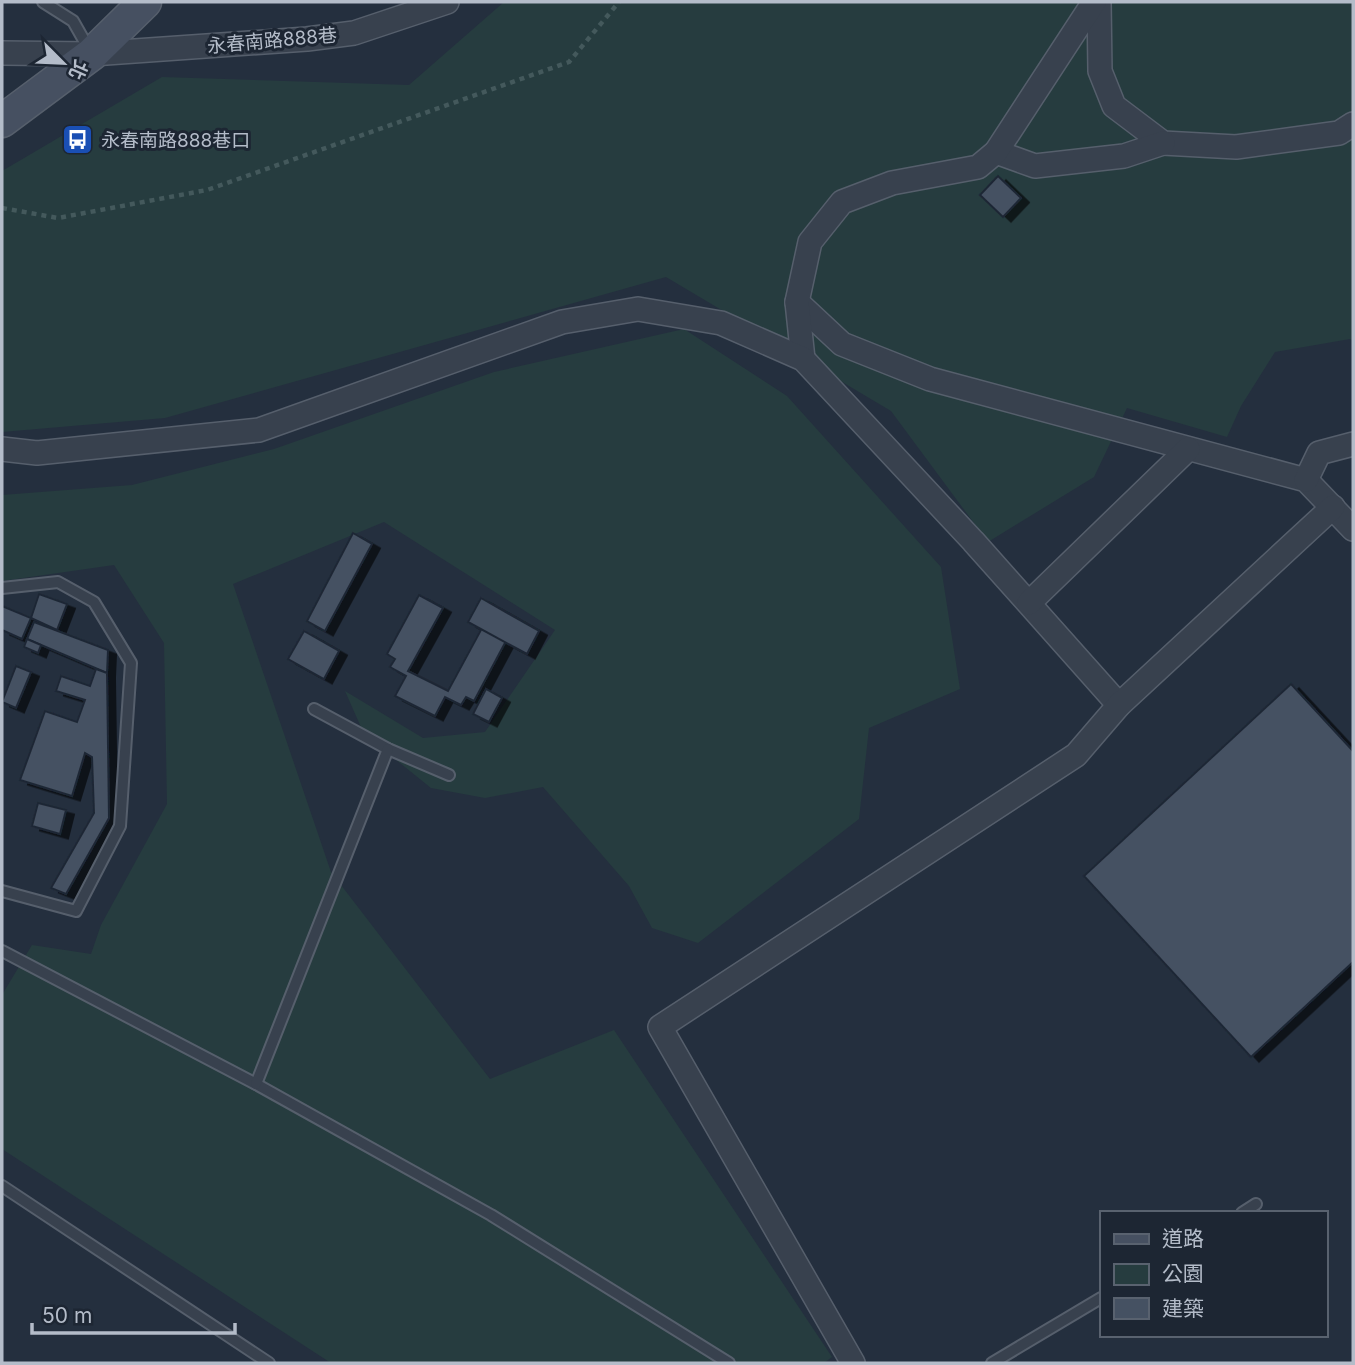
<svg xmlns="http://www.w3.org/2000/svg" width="1355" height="1365" font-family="Inter,'Noto Sans TC',sans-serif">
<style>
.green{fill:#263c3f}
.building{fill:#455162;stroke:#1f2835;stroke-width:2;filter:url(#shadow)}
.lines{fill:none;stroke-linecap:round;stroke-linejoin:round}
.lane-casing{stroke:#565f6c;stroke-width:14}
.street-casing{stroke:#565f6c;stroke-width:26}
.secondary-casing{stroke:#565f6c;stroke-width:35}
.path{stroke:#44595c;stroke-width:4.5;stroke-dasharray:5 5;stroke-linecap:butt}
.lane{stroke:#38414e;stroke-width:10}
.street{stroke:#38414e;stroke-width:23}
.secondary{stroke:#465061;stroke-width:32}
.labels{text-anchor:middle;stroke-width:6;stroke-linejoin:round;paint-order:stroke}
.street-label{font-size:19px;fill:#b4bcc9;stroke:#1d2633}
.poi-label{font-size:19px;fill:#b4bcc9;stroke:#1d2633;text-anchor:start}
</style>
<defs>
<filter id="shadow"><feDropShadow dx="8" dy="4.5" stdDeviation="0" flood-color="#0009"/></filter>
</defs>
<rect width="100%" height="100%" fill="#242f3e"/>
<g class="green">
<path d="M504,2H1353V341L1350,339L1275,352L1241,406L1227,437L1127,408L1094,477L988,542L891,411L666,277L165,418L2,432V171L162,77L409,85Z"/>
<path d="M684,329L787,396L941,567L960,689L869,728L859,819L698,943L652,928L629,886L543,787L485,798L431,788L364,734L345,691L423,738L485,732L555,630L384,522L233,584L331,872L490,1079L614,1030L832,1357L824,1363H331L2,1149V995L32,945L91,954L101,925L167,804L164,643L114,565L2,581V495L132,485L274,449L494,372Z"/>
</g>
<g class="building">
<path d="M998,176L1021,198L1003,217L980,195Z"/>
<path d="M353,533L372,544L325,631L307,621Z"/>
<path d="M39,594L67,604L57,630L31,618Z"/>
<path d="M419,595L443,608L408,671L448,691L482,628L506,641L474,701L466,697L461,705L445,697L435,716L395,696L406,676L390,667L395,659L387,654Z"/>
<path d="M481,598L539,631L527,654L468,622Z"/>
<path d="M2,606L31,618L22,639L2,630Z"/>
<path d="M34,622L108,650L107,673L27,639Z"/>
<path d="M304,631L339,651L324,679L288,659Z"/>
<path d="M27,639L41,645L38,653L24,647Z"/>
<path d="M16,666L31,672L16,708L2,702Z"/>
<path d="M96,669L107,673L109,818L66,894L51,888L94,813L92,757L85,753L72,796L20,780L45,711L77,722L85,700L56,691L61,676L90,686Z"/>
<path d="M1291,684L1353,751V962L1251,1057L1084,876Z"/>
<path d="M486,689L502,698L489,722L473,714Z"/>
<path d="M38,803L66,810L60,834L32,826Z"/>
</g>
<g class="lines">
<defs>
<g id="lane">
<path d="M43,2L73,21L90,51"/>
<path d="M2,588L58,582L94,602L131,663L120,826L76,911L2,891"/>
<path d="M314,709L388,749L449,775"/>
<path d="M2,951L256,1084L491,1215L729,1363"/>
<path d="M256,1084L388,749"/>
<path d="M2,1186L269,1363"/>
<path d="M1242,1213L1256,1204"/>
<path d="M992,1363L1101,1298"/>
</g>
<g id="street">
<path d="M1099,2L1100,71L1114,106L1163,143L1236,147L1339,133L1353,124"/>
<path d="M2,53L92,54L307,39L354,33L447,2"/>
<path d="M996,152L1035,166L1124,156L1163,143"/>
<path d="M797,302L842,344L930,379L1306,480L1353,529"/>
<path d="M803,359L797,302L810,242L842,202L892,183L978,167L996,152L1094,2"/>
<path d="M2,449L37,453L259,430L562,322L638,309L721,323L803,359L973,541L1119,705"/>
<path d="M1306,480L1319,453L1353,444"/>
<path d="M1029,603L1188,449"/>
<path d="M853,1363L660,1027L1076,755L1119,705L1333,507"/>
</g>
<path id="secondary" d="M2,121L92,54L145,2"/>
</defs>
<use href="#lane" class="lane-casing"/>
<use href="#street" class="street-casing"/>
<use href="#secondary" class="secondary-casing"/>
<path class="path" d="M2,208L58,218L207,190L569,62L619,2"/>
<use href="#lane" class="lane"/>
<use href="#street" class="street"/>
<use href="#secondary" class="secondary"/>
</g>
<defs>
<symbol id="bus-square" viewBox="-11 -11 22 22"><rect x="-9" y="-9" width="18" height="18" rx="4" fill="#1a4fb4" stroke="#1d2633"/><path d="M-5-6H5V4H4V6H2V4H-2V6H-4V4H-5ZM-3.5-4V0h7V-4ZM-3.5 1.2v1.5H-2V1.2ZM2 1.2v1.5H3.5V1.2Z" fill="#fff"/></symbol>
</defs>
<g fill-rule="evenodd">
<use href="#bus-square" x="60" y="122" width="35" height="35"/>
</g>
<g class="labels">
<g class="street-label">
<text transform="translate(272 40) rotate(-5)" y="7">永春南路888巷</text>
</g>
<g class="poi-label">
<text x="101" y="147">永春南路888巷口</text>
</g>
</g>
<rect width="1355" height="1365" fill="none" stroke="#b4bcc9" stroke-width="7"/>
<rect x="1100" y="1211" width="228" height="126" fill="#1d2633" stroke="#59626f" stroke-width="2"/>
<rect x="1114" y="1234" width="35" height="10" fill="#465061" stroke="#59626f" stroke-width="2"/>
<text x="1162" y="1246" font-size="21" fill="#b4bcc9">道路</text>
<rect x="1114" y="1264" width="35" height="21" fill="#263c3f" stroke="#59626f" stroke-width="2"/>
<text x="1162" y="1281" font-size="21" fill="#b4bcc9">公園</text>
<rect x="1114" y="1298" width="35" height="21" fill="#455162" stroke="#59626f" stroke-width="2"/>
<text x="1162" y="1316" font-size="21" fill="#b4bcc9">建築</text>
<g transform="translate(63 63) rotate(114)" stroke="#1d2633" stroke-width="5" paint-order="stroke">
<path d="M0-5L12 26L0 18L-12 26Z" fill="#b4bcc9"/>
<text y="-10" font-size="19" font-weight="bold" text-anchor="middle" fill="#b4bcc9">北</text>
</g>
<path d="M32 1323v10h203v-10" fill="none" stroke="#b4bcc9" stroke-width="3.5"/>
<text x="42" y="1323" font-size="21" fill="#b4bcc9" stroke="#1d2633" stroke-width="5" paint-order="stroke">50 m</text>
</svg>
